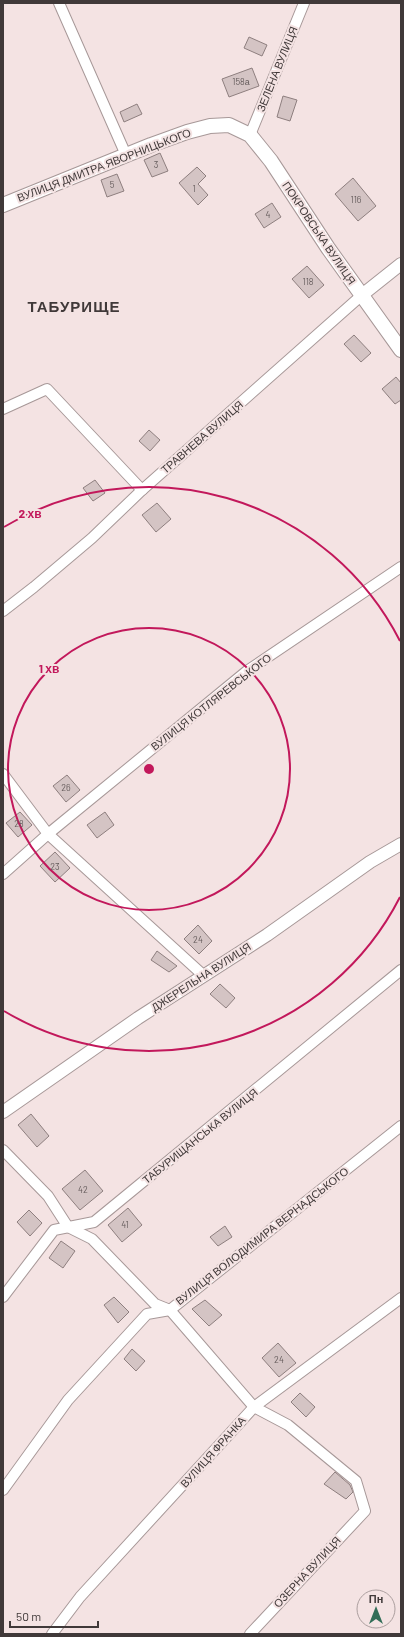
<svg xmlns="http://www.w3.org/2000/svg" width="404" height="1637" font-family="Barlow,sans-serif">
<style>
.building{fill:#d4c4c4;stroke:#8e7f7f}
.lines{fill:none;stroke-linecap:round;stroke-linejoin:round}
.minor-casing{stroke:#a79898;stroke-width:12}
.tertiary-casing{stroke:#a79898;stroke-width:14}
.secondary-casing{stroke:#a79898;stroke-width:16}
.minor{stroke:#fff;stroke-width:10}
.tertiary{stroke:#fff;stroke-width:12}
.secondary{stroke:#fff;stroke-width:14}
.ring{fill:none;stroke:#c2185b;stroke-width:2}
.labels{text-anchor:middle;stroke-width:4;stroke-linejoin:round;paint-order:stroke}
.number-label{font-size:9px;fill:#655c5c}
.street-label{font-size:11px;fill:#403939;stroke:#f4e3e3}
.district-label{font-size:15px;font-weight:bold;letter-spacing:1px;fill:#403939;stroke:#f4e3e3}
.centre{fill:#c2185b;stroke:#f4e3e3;stroke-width:2}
.ring-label{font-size:12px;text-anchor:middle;font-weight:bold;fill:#c2185b;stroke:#f4e3e3;stroke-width:4;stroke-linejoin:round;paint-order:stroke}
</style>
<rect width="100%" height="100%" fill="#f4e3e3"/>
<g class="building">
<path d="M249,37L267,45L262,56L244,48Z"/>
<path d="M252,68L259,86L229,97L222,79Z"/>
<path d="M283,96L297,100L290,121L277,117Z"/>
<path d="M137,104L142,114L124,122L120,112Z"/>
<path d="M160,153L168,171L152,177L144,160Z"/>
<path d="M197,167L206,176L198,184L208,195L198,205L179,183Z"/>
<path d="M117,174L124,191L107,197L101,180Z"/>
<path d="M353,178L376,206L358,221L335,194Z"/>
<path d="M272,203L281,217L264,228L255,214Z"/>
<path d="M307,266L324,285L309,298L292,279Z"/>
<path d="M354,335L371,353L361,362L344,344Z"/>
<path d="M396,377L401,383V400L395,404L382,389Z"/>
<path d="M149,430L160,440L150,451L139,441Z"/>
<path d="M95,480L105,493L93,501L83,488Z"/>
<path d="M157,503L171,519L156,532L142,515Z"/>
<path d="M67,775L80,790L66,802L53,786Z"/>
<path d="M20,812L32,825L18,837L6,823Z"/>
<path d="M105,812L114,825L97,838L87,825Z"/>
<path d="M55,852L70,868L55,882L40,866Z"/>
<path d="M198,925L212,941L199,954L184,939Z"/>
<path d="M157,951L177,966L169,972L151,960Z"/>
<path d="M220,984L235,998L226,1008L210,994Z"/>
<path d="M31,1114L49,1136L37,1147L18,1125Z"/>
<path d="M85,1170L103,1191L80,1210L62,1189Z"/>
<path d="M128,1208L142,1225L122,1242L108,1225Z"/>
<path d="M29,1210L42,1223L30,1236L17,1222Z"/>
<path d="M225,1226L232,1237L218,1246L210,1237Z"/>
<path d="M61,1241L75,1251L63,1268L49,1258Z"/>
<path d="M114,1297L129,1312L118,1323L104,1305Z"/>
<path d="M205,1300L222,1315L209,1326L192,1309Z"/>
<path d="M278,1343L296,1363L279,1377L262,1358Z"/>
<path d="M132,1349L145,1361L136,1371L124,1359Z"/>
<path d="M300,1393L315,1407L306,1417L291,1402Z"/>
<path d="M335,1472L350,1485L353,1492L346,1499L324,1484Z"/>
</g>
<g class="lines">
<defs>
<g id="minor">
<path d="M59,3L126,155"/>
<path d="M250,135L304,3"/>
<path d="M3,409L47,389L142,490"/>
<path d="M3,611L34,587L92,538L142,490L362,295"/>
<path d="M3,774L48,834L203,975"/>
<path d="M3,874L48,834L247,671L401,567"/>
<path d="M3,1150L48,1196L68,1227L92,1239L155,1304L170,1310L254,1407L288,1425L356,1481L365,1511L250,1634"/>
<path d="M3,1297L54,1230L94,1222L401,970"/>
<path d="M3,1490L68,1400L147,1314L170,1310L401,1126"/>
<path d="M52,1634L80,1597L254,1407L401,1298"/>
</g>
<g id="tertiary">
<path d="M362,295L401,264"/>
<path d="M3,1112L138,1018L267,935L370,862L401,844"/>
</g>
<path id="secondary" d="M3,205L151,145L187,132L210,126L229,125L250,135L271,161L328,248L401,350"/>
</defs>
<use href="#minor" class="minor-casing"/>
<use href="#tertiary" class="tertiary-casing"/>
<use href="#secondary" class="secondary-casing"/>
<use href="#minor" class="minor"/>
<use href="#tertiary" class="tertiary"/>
<use href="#secondary" class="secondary"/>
</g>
<g class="ring">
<circle cx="149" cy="769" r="141"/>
<path d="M400 897A282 282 0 0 1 4 1011M4 527A282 282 0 0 1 400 641"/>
</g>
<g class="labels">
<g class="number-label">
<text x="241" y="85">158а</text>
<text x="156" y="168">3</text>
<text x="112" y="188">5</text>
<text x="194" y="192">1</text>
<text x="356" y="203">116</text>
<text x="268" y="218">4</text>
<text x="308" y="285">118</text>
<text x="66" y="791">26</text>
<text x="19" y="827">28</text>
<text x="55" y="870">23</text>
<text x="198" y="943">24</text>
<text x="83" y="1193">42</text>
<text x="125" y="1228">41</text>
<text x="279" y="1363">24</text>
</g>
<g class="street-label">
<text transform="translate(277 69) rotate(-68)" y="4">ЗЕЛЕНА ВУЛИЦЯ</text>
<text transform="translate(104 165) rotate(-21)" y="4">ВУЛИЦЯ ДМИТРА ЯВОРНИЦЬКОГО</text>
<text transform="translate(319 233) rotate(56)" y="4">ПОКРОВСЬКА ВУЛИЦЯ</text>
<text transform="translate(202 437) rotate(-41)" y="4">ТРАВНЕВА ВУЛИЦЯ</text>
<text transform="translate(211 702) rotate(-38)" y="4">ВУЛИЦЯ КОТЛЯРЕВСЬКОГО</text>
<text transform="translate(201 977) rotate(-33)" y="4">ДЖЕРЕЛЬНА ВУЛИЦЯ</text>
<text transform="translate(200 1136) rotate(-39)" y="4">ТАБУРИЩАНСЬКА ВУЛИЦЯ</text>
<text transform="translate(262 1236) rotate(-38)" y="4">ВУЛИЦЯ ВОЛОДИМИРА ВЕРНАДСЬКОГО</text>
<text transform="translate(213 1452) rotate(-48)" y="4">ВУЛИЦЯ ФРАНКА</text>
<text transform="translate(307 1572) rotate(-47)" y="4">ОЗЕРНА ВУЛИЦЯ</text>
</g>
<g class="district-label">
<text x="74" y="312">ТАБУРИЩЕ</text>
</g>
</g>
<circle cx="149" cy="769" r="6" class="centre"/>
<g class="ring-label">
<text x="30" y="518">2 хв</text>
<text x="49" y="673">1 хв</text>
</g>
<rect width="404" height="1637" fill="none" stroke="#403939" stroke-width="8"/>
<g transform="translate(376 1609)"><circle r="19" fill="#f4e3e3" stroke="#ac9f9f"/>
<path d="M0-3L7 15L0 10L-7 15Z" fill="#326e58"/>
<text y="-6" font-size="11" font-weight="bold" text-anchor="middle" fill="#403939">Пн</text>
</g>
<path d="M10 1621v6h88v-6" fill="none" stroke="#403939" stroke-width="2"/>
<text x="16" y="1621" font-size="12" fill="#403939" stroke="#f4e3e3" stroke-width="3" paint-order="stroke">50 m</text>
</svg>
